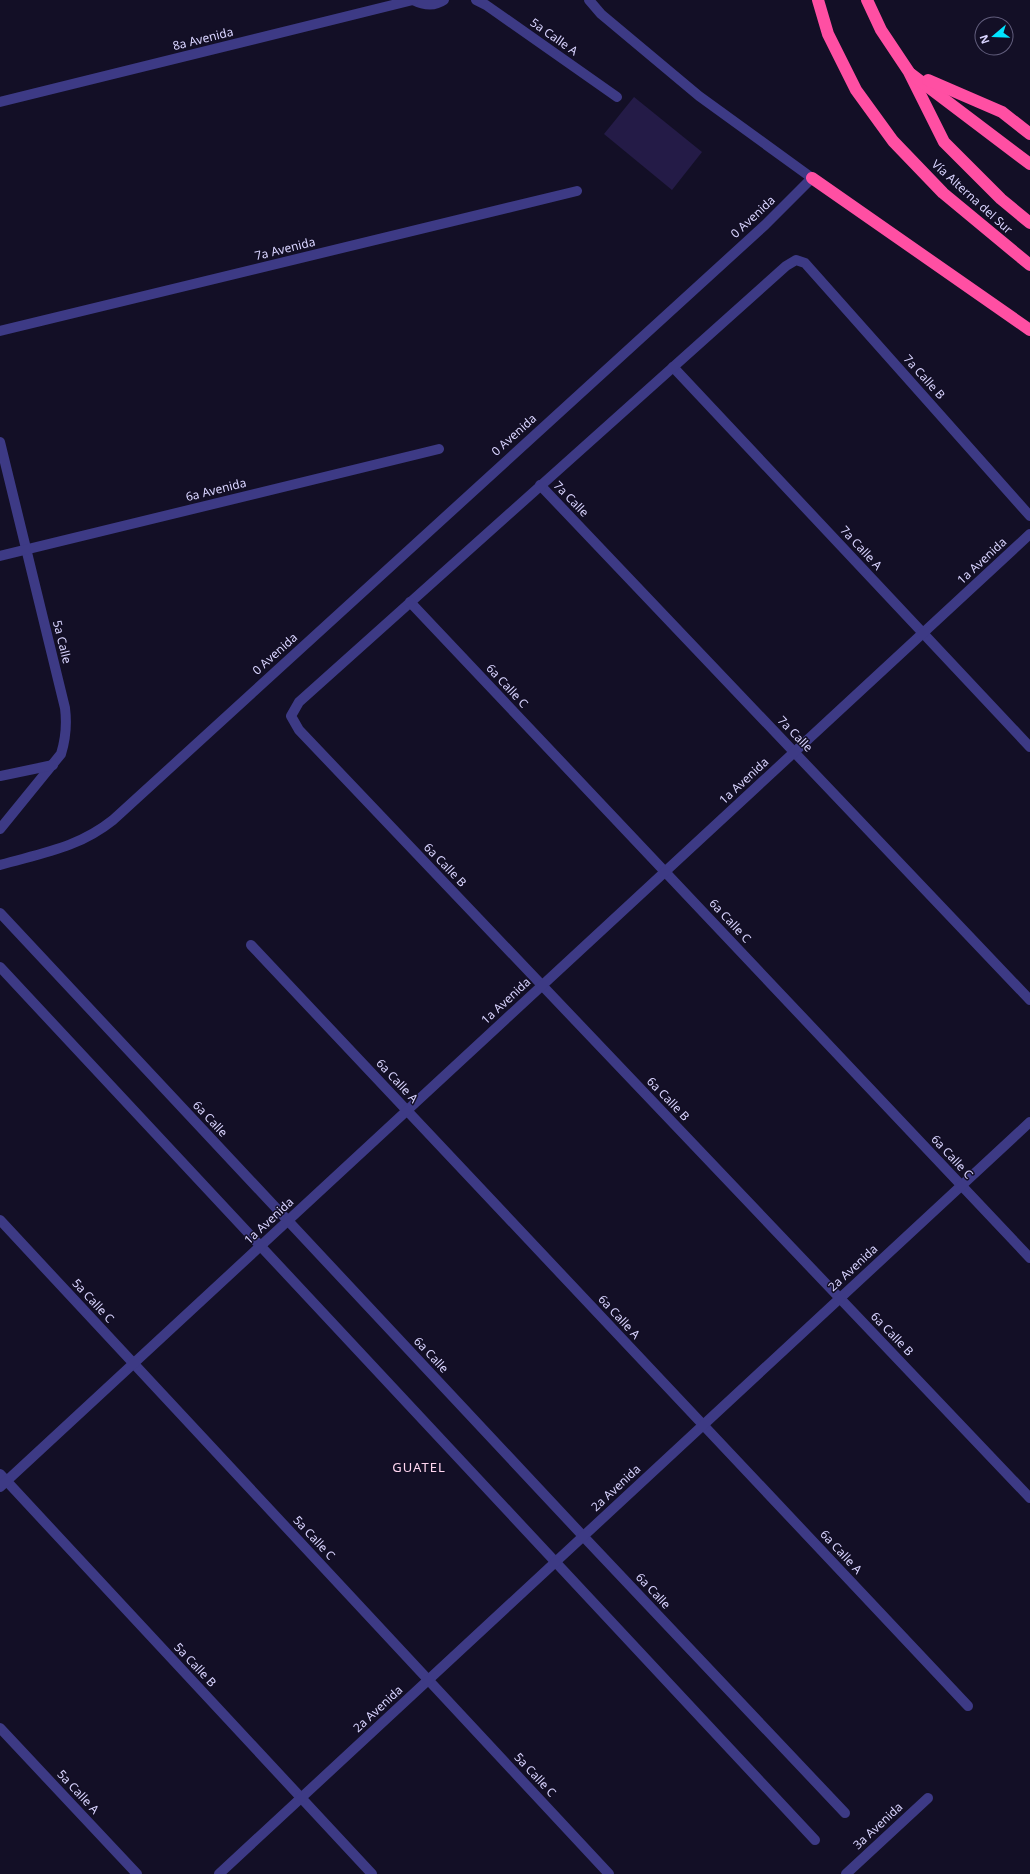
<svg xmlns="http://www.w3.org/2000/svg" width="1030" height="1874" font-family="'Noto Sans',sans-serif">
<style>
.building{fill:#241b47}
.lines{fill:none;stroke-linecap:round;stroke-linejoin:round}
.minor{stroke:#3d3a85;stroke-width:10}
.highway{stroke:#ff4fa3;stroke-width:12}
.labels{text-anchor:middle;stroke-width:3;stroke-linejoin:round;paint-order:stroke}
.street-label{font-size:12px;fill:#d9d4ff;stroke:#130f26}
.neighbourhood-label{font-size:13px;letter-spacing:1px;fill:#ffd6f0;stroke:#130f26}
</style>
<rect width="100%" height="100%" fill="#130f26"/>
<path class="building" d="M634,97L702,152L672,190L604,134Z"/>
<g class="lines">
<g class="minor">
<path d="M413,0C423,5 434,7 444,0"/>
<path d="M476,0L486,5L617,97"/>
<path d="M0,102L413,0"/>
<path d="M0,331L577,191"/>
<path d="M673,367L1030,747"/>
<path d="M0,442L65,708C67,724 66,738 61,754L0,829"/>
<path d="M540,485L1030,1000"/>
<path d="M1030,516L805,263L796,260L786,266L299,702L291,716L299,730L1030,1498"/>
<path d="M0,556L439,449"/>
<path d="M410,602L1030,1258"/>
<path d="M0,776L53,765"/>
<path d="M0,865C42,853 78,848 113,820L765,225L812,178L699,96L601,14L589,0"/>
<path d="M0,913L583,1536L845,1813"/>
<path d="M251,945L968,1706"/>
<path d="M0,967L815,1840"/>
<path d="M0,1220L609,1874"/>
<path d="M0,1474L372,1874"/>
<path d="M0,1487L1030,534"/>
<path d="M0,1728L137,1874"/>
<path d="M219,1874L1030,1122"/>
<path d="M846,1874L928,1798"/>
</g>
<g class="highway">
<path d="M818,0L828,34L856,90L893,141L943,193L1030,265"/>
<path d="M867,0L881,30L909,72L944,142L1001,199L1030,223"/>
<path d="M911,74L1030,164"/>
<path d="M928,80L1002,112L1030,134"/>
<path d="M812,178L1030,330"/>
</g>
</g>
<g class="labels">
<g class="street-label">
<text transform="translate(554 37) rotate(35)" y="4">5a Calle A</text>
<text transform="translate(203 39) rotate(-14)" y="4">8a Avenida</text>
<text transform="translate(972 197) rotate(42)" y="4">Vía Alterna del Sur</text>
<text transform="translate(753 217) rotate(-43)" y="4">0 Avenida</text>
<text transform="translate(285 249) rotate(-14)" y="4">7a Avenida</text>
<text transform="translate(924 377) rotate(48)" y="4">7a Calle B</text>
<text transform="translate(514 435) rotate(-42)" y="4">0 Avenida</text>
<text transform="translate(216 490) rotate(-14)" y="4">6a Avenida</text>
<text transform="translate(571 499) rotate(46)" y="4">7a Calle</text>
<text transform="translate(861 548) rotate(47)" y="4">7a Calle A</text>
<text transform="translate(982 561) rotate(-43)" y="4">1a Avenida</text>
<text transform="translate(62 642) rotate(76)" y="4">5a Calle</text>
<text transform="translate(275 654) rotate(-42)" y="4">0 Avenida</text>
<text transform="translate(507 686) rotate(47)" y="4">6a Calle C</text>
<text transform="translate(795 734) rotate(46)" y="4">7a Calle</text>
<text transform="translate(744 781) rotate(-43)" y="4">1a Avenida</text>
<text transform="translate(445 865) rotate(46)" y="4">6a Calle B</text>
<text transform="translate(730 921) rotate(47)" y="4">6a Calle C</text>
<text transform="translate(506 1001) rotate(-43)" y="4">1a Avenida</text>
<text transform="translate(397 1081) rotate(47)" y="4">6a Calle A</text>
<text transform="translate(668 1099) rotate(46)" y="4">6a Calle B</text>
<text transform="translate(210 1119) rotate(47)" y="4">6a Calle</text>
<text transform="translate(952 1157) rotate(47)" y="4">6a Calle C</text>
<text transform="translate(269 1221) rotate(-43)" y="4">1a Avenida</text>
<text transform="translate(853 1268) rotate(-43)" y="4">2a Avenida</text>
<text transform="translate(93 1301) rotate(47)" y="4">5a Calle C</text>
<text transform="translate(619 1317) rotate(47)" y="4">6a Calle A</text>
<text transform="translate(892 1334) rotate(46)" y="4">6a Calle B</text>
<text transform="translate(431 1355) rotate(47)" y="4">6a Calle</text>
<text transform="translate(616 1488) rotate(-43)" y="4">2a Avenida</text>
<text transform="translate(314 1538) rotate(47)" y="4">5a Calle C</text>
<text transform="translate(841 1552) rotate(47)" y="4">6a Calle A</text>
<text transform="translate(653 1591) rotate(47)" y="4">6a Calle</text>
<text transform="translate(195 1665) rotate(47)" y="4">5a Calle B</text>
<text transform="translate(378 1709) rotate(-43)" y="4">2a Avenida</text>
<text transform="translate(535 1775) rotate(47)" y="4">5a Calle C</text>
<text transform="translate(78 1792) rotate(47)" y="4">5a Calle A</text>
<text transform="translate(878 1826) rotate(-43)" y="4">3a Avenida</text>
</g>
<g class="neighbourhood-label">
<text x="419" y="1472">GUATEL</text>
</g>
</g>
<g transform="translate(994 36) rotate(251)"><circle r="19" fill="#130f26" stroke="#625e7d"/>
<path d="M0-3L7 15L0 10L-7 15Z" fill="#00e5ff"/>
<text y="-6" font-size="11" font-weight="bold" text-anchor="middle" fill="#d9d4ff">N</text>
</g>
</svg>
